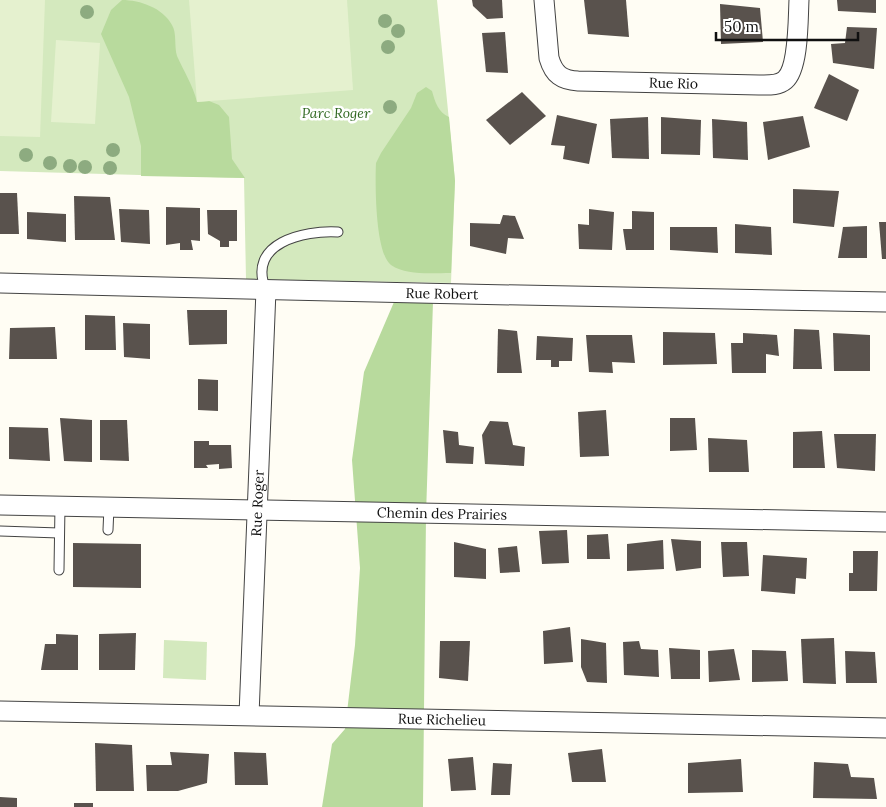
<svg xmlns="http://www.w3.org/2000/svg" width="886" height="807" font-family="Lora,serif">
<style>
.green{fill:#d4e9be}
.forest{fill:#b8da9d}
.pitch{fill:#e5f1cf}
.building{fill:#59524d}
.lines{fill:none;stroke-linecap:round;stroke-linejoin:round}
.lane-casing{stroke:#434343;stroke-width:11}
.street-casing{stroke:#434343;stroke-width:21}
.lane{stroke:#fff;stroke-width:9}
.street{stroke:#fff;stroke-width:19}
.tree{fill:#8dab80}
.labels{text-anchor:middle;stroke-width:5;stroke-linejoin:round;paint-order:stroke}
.street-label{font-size:14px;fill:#101010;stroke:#fff}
.park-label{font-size:14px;font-style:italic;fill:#306821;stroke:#fff}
</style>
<rect width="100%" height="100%" fill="#fffdf4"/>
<g class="green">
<path d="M0,0H437L455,181L451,283L246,279L244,178L0,171Z"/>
<path d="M164,640L207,642L206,680L163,678Z"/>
</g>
<g class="forest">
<path d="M122,0C140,0 163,8 172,25C177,33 174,46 177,56C184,72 193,85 197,102L209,101L219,105L229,117L232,159L245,178L141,176V146L129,97L101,34L111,10Z"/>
<path d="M426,87L432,91C435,102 438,112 449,117L455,181L451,273C433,273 407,276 391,265C375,253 375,183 376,163L381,153L411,108L417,93Z"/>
<path d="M394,302H433L426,515L423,807H322L332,744L345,729L355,645L360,568L352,460L364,372Z"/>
</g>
<g class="pitch">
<path d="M0,0H45L40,137L0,136Z"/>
<path d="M189,0H347L353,90L197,102Z"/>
<path d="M56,40L100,43L95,124L51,122Z"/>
</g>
<g class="building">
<path d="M472,0H502L503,18L487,19L473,6Z"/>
<path d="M584,0H626L629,37L588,34Z"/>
<path d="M837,0H876V13L838,11Z"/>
<path d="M720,4L760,8L763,42L721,44Z"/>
<path d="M847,27L877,28L874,69L833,63L831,44L845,43Z"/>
<path d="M505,32L508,73L486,72L482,33Z"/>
<path d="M829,74L859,90L847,121L814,108Z"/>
<path d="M522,92L546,116L510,145L486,120Z"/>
<path d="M557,115L597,124L589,164L563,159L565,146L551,145Z"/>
<path d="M803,116L810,147L768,160L763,122Z"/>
<path d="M648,117L649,159L612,158L610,119Z"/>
<path d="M661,117L701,120L700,155L661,154Z"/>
<path d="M712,119L747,122L748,160L713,158Z"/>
<path d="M793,189L839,191L834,227L793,223Z"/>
<path d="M0,193H17L19,234H0Z"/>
<path d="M74,196L110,197L115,240H75Z"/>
<path d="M166,207L200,208V241L191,240L193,250H180V243L166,245Z"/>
<path d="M119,209L149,210L150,244L121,242Z"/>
<path d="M589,209L614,212L612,250L579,249L578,224L589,225Z"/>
<path d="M207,210H237V241H229V247H220V241L208,234Z"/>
<path d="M632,211L654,212V250H626L623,229H632Z"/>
<path d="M27,212L66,214V242L27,239Z"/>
<path d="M503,215L515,216L524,239L508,238L506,254L470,246V223L500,224Z"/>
<path d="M879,222H886V259H882Z"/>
<path d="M735,224L771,227L772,255L735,253Z"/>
<path d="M867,226V258H838L843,227Z"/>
<path d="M670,227H717L718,253L670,250Z"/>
<path d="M187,310H227V344L189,345Z"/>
<path d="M85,315L115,316L116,350H85Z"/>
<path d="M123,323L150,324V359L124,357Z"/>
<path d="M55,327L57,359H9L10,328Z"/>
<path d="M498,329L517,331L522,373H497Z"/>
<path d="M794,329L819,330L822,369H793Z"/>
<path d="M663,332L715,333L717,364L663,365Z"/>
<path d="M743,333L777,335L779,356L766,354V373H732L731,343H743Z"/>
<path d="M833,333L870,335V371H834Z"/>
<path d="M586,335H632L635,363L612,362L613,373L589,372Z"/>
<path d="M537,336L573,338L572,361H559V367H551V360H536Z"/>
<path d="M198,379L218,380V411L198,410Z"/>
<path d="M606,410L609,456L580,457L578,412Z"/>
<path d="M60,418L92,420V462L64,461Z"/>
<path d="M670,418H695L697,450L670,451Z"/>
<path d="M100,420H127L129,461L100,460Z"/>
<path d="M490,421L508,422L513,445L525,447L524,466L485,464L482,435Z"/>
<path d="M9,427L48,428L50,461L9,459Z"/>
<path d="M443,430L458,432L459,445L474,447L473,464L446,463Z"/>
<path d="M822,431L825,468H793V432Z"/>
<path d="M834,434H876L875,471L837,468Z"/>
<path d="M708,438L747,440L749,472H709Z"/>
<path d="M194,441H209V445H231L232,468L219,469V464L206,465L208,468H194Z"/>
<path d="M567,530L569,563L542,564L539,531Z"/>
<path d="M608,534L610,559H587V535Z"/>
<path d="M671,539L701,541V568L676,571Z"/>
<path d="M663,540L664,569L627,571V544Z"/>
<path d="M454,542L486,549V579L454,577Z"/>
<path d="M721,542H747L749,576L723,577Z"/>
<path d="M73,543L141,544V588L73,587Z"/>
<path d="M517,546L520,572L500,573L498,548Z"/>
<path d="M853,551H878L877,591H849V573H853Z"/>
<path d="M763,555L807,558L806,579L796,578L795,594L761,591Z"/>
<path d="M570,627L573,662L544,664L543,631Z"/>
<path d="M136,633L135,670H99V634Z"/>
<path d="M56,634L78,635V670H41L45,644H56Z"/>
<path d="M834,638L836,684L803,683L801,639Z"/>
<path d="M581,639L606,643L607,683L587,682L581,667Z"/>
<path d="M440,641H470L468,681L439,678Z"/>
<path d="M639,641L641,649L658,650L659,677L624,675L623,642Z"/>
<path d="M669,648L700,650V679H671Z"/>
<path d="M734,649L740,680L709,682L708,651Z"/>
<path d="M752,650L786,651L788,681L752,682Z"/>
<path d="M845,651L875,652L877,683H846Z"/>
<path d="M95,743L132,745L134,791H96Z"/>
<path d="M602,749L606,782H572L568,753Z"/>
<path d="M170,752L209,754L207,783L178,791H147L146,765H172Z"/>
<path d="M234,752L266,753L268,785H235Z"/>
<path d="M473,757L476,790L451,791L448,759Z"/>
<path d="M741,759L743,792L688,793V763Z"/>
<path d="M814,762L848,764L851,777L874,778L877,799L813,798Z"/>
<path d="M493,763L512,764L510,795H491Z"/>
<path d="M0,797L17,798V807H0Z"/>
<rect x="74" y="803" width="19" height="4"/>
</g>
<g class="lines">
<defs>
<g id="lane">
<path d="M266,290C246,243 304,230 338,232"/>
<path d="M108,530L109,507"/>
<path d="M0,531L59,533"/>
<path d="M59,570L60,506"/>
</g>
<g id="street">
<path id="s1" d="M544,0L549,58C554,75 562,80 578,81L759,85C768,85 778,86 785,80C799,68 798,18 799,0"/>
<path id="s2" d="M0,283C295,292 591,296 886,302"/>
<path id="s3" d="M0,505L886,522"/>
<path id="s4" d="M0,711L886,728"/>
<path id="s5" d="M249,715L266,290"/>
</g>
</defs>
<use href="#lane" class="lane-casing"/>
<use href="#street" class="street-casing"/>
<use href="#lane" class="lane"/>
<use href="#street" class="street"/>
</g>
<g class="tree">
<circle cx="87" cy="12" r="7"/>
<circle cx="385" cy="21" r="7"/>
<circle cx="398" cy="31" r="7"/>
<circle cx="388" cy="47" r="7"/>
<circle cx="390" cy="107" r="7"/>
<circle cx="113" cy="150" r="7"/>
<circle cx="26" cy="155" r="7"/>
<circle cx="50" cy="163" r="7"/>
<circle cx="70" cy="166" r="7"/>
<circle cx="85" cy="167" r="7"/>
<circle cx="110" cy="168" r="7"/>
</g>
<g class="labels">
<g class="street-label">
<text dy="5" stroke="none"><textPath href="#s1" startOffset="194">Rue Rio</textPath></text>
<text dy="5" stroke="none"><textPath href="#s2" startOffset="442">Rue Robert</textPath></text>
<text dy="5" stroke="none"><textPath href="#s5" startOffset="212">Rue Roger</textPath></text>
<text dy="5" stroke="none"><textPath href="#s3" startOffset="442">Chemin des Prairies</textPath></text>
<text dy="5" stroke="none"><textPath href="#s4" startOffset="442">Rue Richelieu</textPath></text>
</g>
<g class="park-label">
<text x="336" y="118">Parc Roger</text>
</g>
</g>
<path d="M716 32v8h142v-8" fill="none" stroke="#101010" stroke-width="2.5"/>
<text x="724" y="32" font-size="15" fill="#101010" stroke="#ffffff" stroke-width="4" paint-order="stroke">50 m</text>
</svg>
